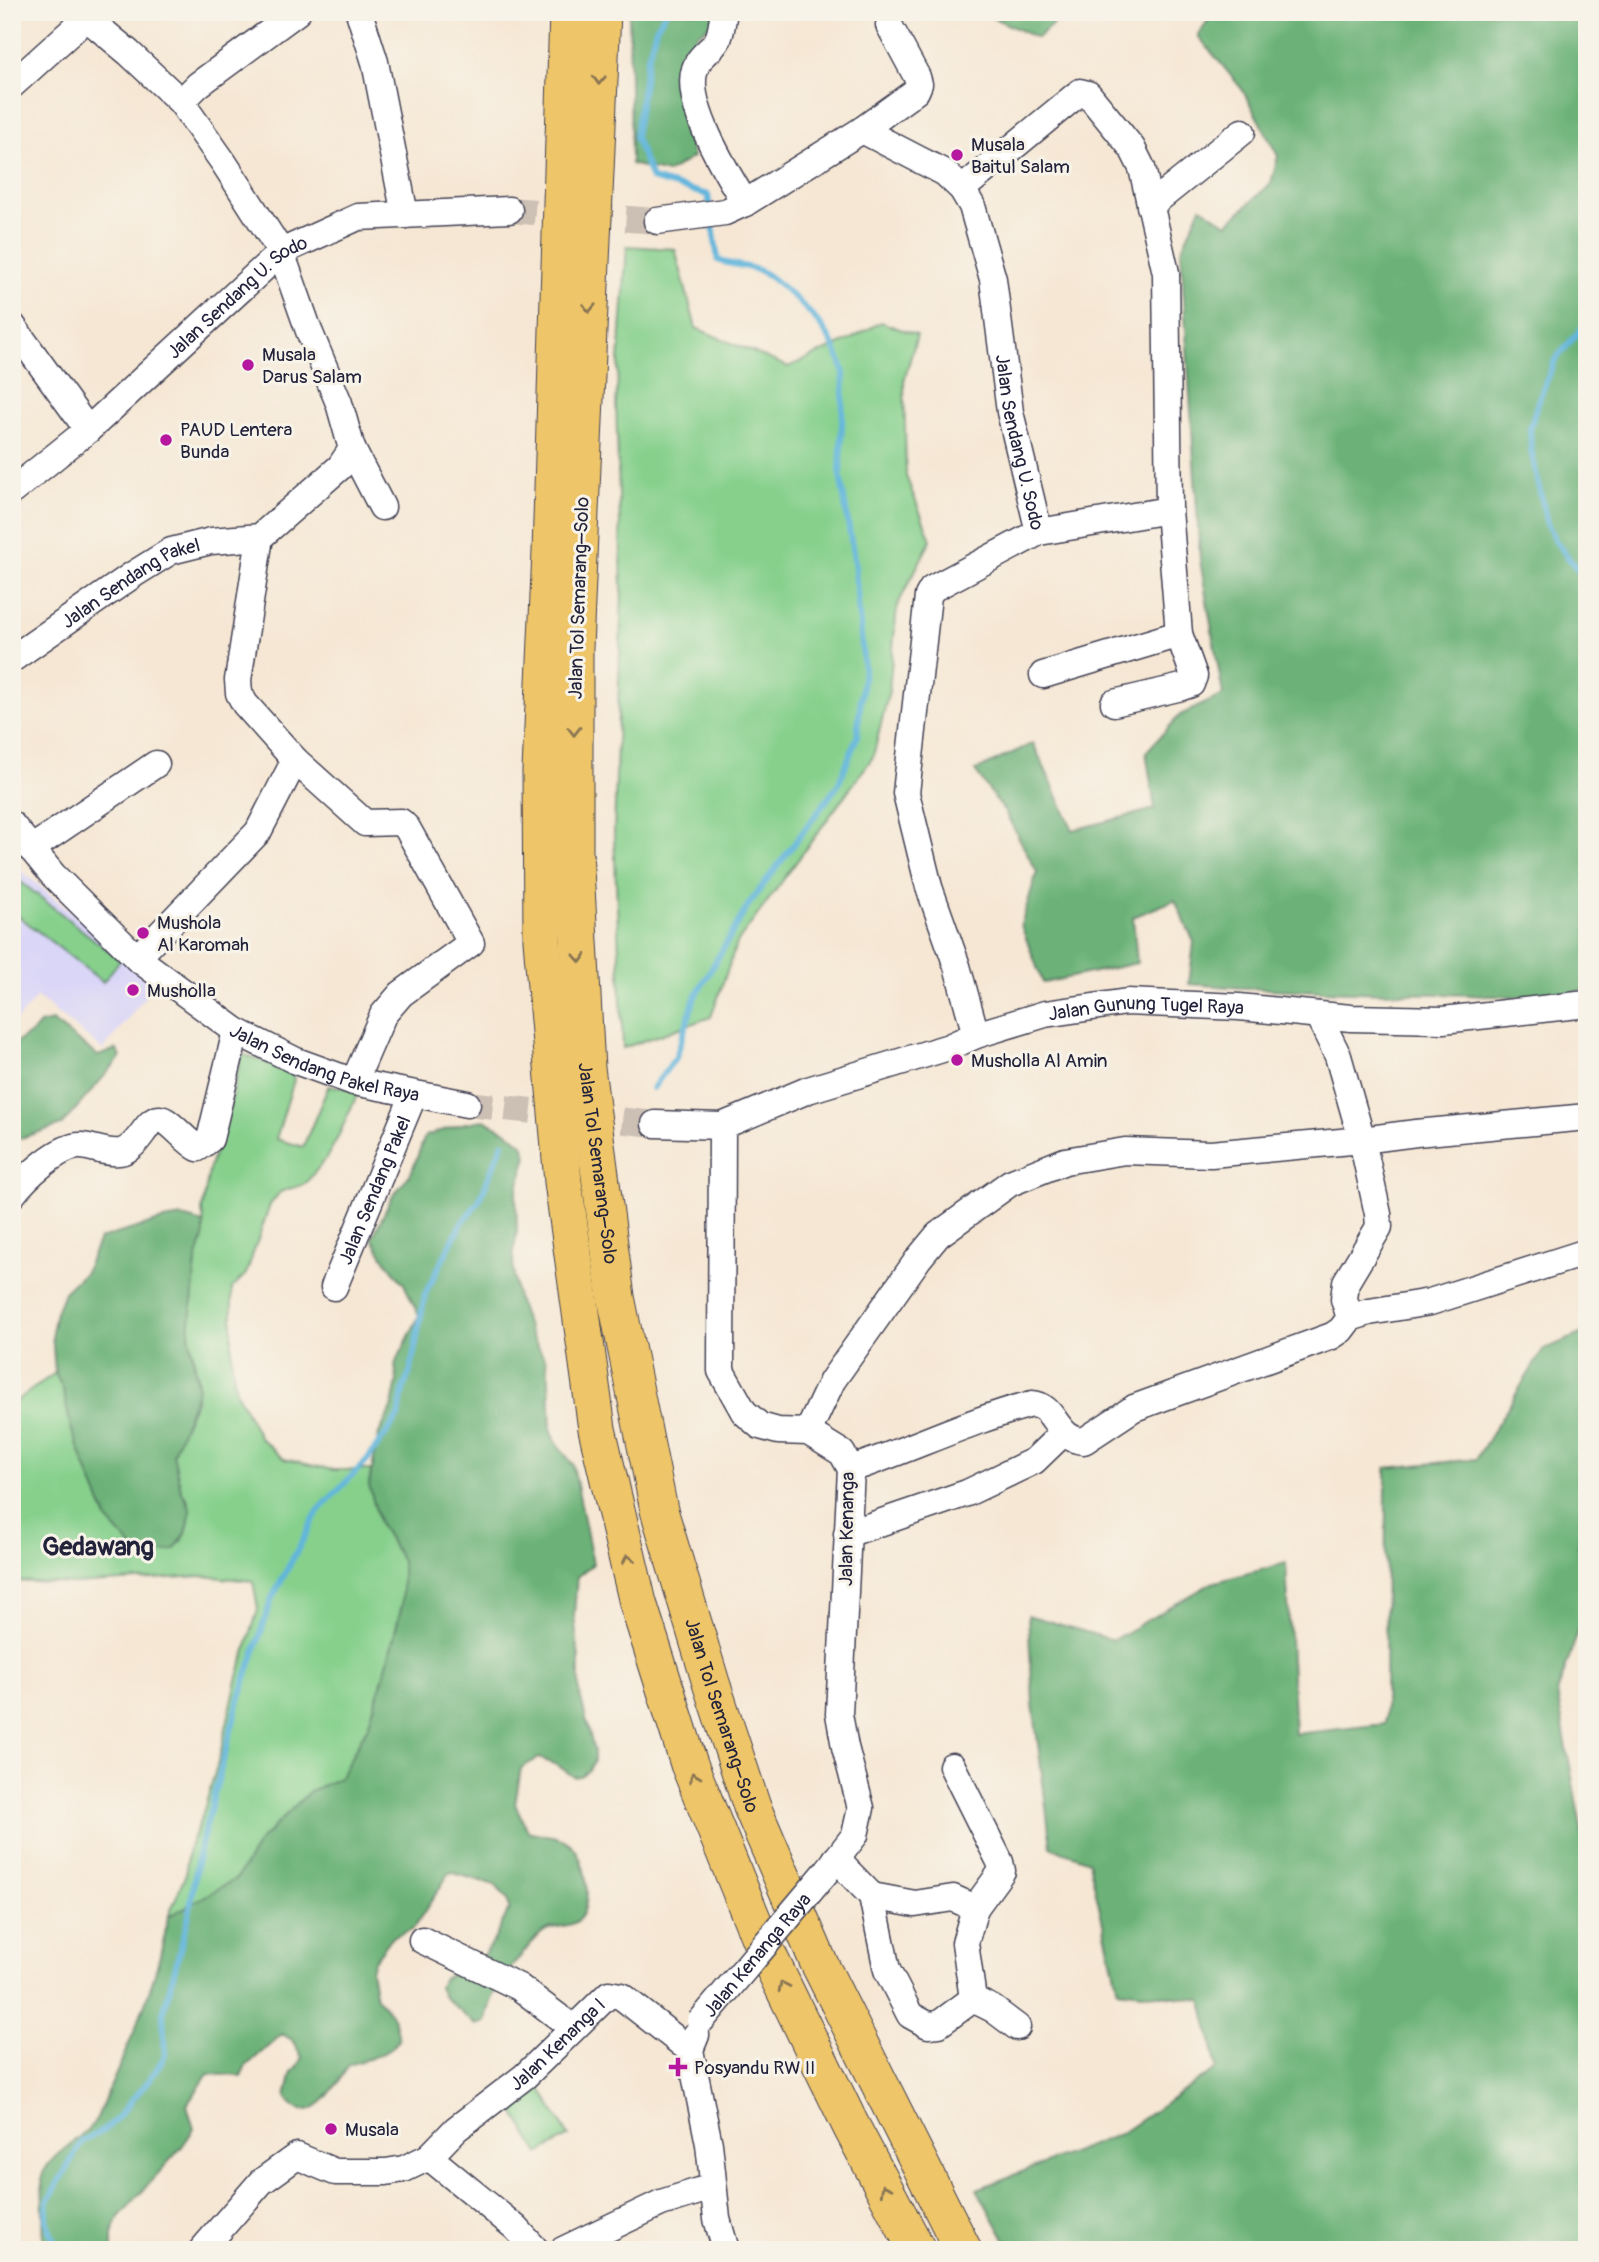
<svg xmlns="http://www.w3.org/2000/svg" width="1599" height="2262" font-family="Pangolin,sans-serif">
<style>
.built{fill:#dad6f7}
.green{fill:#86d08c;stroke:#547964;stroke-width:2}
.forest{fill:#6cb278;stroke:#476a5a;stroke-width:2}
.lines{fill:none;stroke-linecap:round;stroke-linejoin:round}
.stream{stroke:#60b5dc;stroke-width:6}
.minor-tunnel{stroke:#ccc0b5;stroke-width:26;stroke-dasharray:26 13;stroke-linecap:butt}
.minor-casing{stroke:#424052;stroke-width:29}
.highway-casing{stroke:#424052;stroke-width:39}
.minor{stroke:#fff;stroke-width:26}
.highway{stroke:#eec569;stroke-width:37}
.minor-bridge-casing{stroke:#424052;stroke-width:29;stroke-linecap:butt}
.minor-bridge{stroke:#fff;stroke-width:26}
.oneway{stroke:#887452}
.poi-dot{fill:#b5179e;stroke:#f7f3e8;stroke-width:2.5}
.labels{text-anchor:middle;stroke-width:6;stroke-linejoin:round;paint-order:stroke}
.poi-label{font-size:19px;fill:#22223b;stroke:#f7f3e8;text-anchor:start}
.street-label{font-size:19px;fill:#22223b;stroke:#f7f3e8}
.district-label{font-size:26px;font-weight:bold;fill:#22223b;stroke:#f7f3e8}
</style>
<rect width="100%" height="100%" fill="#f7f3e8"/>
<filter id="ink" filterUnits="userSpaceOnUse"><feTurbulence type="fractalNoise" baseFrequency=".0143" numOctaves="2"/><feDisplacementMap in="SourceGraphic" scale="14" xChannelSelector="R" yChannelSelector="G"/><feConvolveMatrix kernelMatrix="1 2 1 2 8 2 1 2 1" color-interpolation-filters="sRGB"/></filter>
<filter id="wash" filterUnits="userSpaceOnUse"><feTurbulence type="fractalNoise" baseFrequency=".00686" numOctaves="4" result="noise"/><feDisplacementMap in="SourceGraphic" scale="28" xChannelSelector="R" yChannelSelector="G"/><feGaussianBlur stdDeviation="1.57" result="paint"/><feColorMatrix in="noise" values="0 0 0 0 0 0 0 0 0 0 0 0 0 0 0 0 0 1.4 0 .05"/><feComposite in="paint" operator="in"/></filter>
<g filter="url(#wash)">
<rect width="100%" height="100%" fill="#f6e7d4"/>
<path class="built" d="M12,863L156,983L103,1050L37,997L12,1025V988L16,984L12,981Z"/>
<g class="green">
<path d="M627,246L675,249L696,328L788,367L845,342L881,322L917,335L904,381L906,476L931,540L897,606L889,691L873,757L737,943L711,1017L623,1048L614,835L622,588L616,404Z"/>
<path d="M12,875L120,960L103,982L12,911Z"/>
<path d="M242,1054L292,1071L294,1080L276,1139L303,1147L329,1085L359,1091L337,1139L325,1160L305,1184L280,1192L270,1205L246,1274L232,1288V1366L236,1392L260,1438L284,1459L333,1470H371L369,1485L379,1522L402,1561V1605L385,1672L368,1726L340,1778L310,1791L260,1841L237,1878L168,1917L185,1876L189,1847L202,1816L219,1759L237,1680L258,1609L253,1581L202,1576L75,1584L12,1581V1404L55,1373L63,1389L71,1428L85,1465L108,1521L144,1555L182,1542L189,1523L188,1500L181,1490L173,1454L180,1433L196,1401L198,1381L189,1333L196,1261L204,1223L202,1211L209,1170L231,1101Z"/>
<path d="M538,2084L569,2136L539,2154L508,2102Z"/>
</g>
<g class="forest">
<path d="M629,12H729L696,35L677,100L693,157L667,173L631,164Z"/>
<path d="M988,12H1066L1037,38L987,15Z"/>
<path d="M1206,12H1587V989C1543,1002 1488,995 1442,994C1358,992 1273,991 1189,984L1194,942L1175,900L1133,917L1137,963L1043,983L1021,925L1037,872L1005,812L975,771L1033,743L1073,830L1155,809L1146,752L1180,715L1223,695L1200,560L1181,250L1201,207L1227,224L1271,183L1278,156L1242,89L1198,36L1210,17Z"/>
<path d="M52,1021L98,1056L116,1049L121,1057L62,1125L12,1141V1045L34,1031L40,1024Z"/>
<path d="M484,1120L508,1132L523,1144L527,1156L516,1195L517,1233L513,1255L514,1276L517,1298L531,1335L546,1360L549,1380L551,1432L555,1441L573,1465L593,1564L577,1577L574,1615L579,1658V1691L594,1751V1761L589,1770L580,1776L574,1777L557,1765L539,1758L521,1768L515,1804L528,1831C542,1836 557,1834 569,1843C586,1854 595,1908 577,1921C568,1928 556,1925 546,1930C538,1934 533,1942 527,1949C507,1972 490,1991 486,2022L476,2025L444,1997L439,1988L442,1979L477,1963L492,1944L509,1909L508,1899L495,1885L450,1872L413,1929L393,1936L374,1961L371,1970L376,1998C393,2013 395,2017 399,2040C385,2057 368,2058 349,2065C337,2084 309,2134 286,2097L292,2072L298,2065L302,2057L292,2040L282,2034L245,2067L241,2076L208,2074L187,2105L194,2129L181,2148L118,2218L112,2235V2250H44L42,2176C51,2152 81,2141 96,2120C124,2054 157,1989 168,1917L237,1878L260,1841L310,1791L340,1778L368,1726L385,1672L402,1605V1561L379,1522L369,1485L379,1433L391,1410L397,1381L395,1365L419,1316L404,1284L387,1263L372,1238L392,1197L411,1173L425,1136L465,1123Z"/>
<path d="M182,1217L204,1223V1234L196,1261L189,1333L198,1390L173,1454L181,1490L191,1510L186,1533L174,1550L144,1555L134,1549L108,1521L85,1465L71,1428L63,1389L55,1373L52,1332L56,1312L64,1292L85,1272L99,1239L163,1220Z"/>
<path d="M1587,1331V1476L1578,1548L1587,1581V1606L1557,1693L1587,1861V2250H1011L977,2189L1120,2134L1217,2068L1202,2000L1118,1990L1089,1861L1051,1847L1033,1704L1028,1615L1113,1640L1212,1583L1286,1563L1295,1734L1385,1724L1386,1468L1476,1459L1543,1350Z"/>
</g>
<g class="lines">
<g class="stream">
<path d="M666,12L656,28L647,61L635,137L652,179L708,195L710,208"/>
<path d="M1587,322L1555,360L1537,404L1530,429L1531,450L1547,524L1556,542L1587,582"/>
<path d="M653,1088L676,1057L695,997L749,904L838,785L857,737L864,669L854,559L840,474L844,373C834,336 814,315 786,290C778,283 770,275 760,271C747,265 732,266 718,260L712,219"/>
<path d="M57,2250L46,2220L48,2201L82,2141L105,2130L119,2116L155,2072L165,2055L163,2014L189,1915L198,1856L239,1700L272,1598L318,1511L367,1460L398,1417L404,1387L411,1369L425,1294L461,1224L479,1201L503,1143"/>
</g>
</g>
</g>
<g filter="url(#ink)">
<g class="lines">
<g class="minor-tunnel">
<path d="M509,210L657,221"/>
<path d="M467,1104L655,1124"/>
</g>
<defs>
<g id="minor">
<path d="M359,12L375,62L405,215"/>
<path d="M724,12C722,20 722,31 718,39C714,48 702,54 697,64C679,98 727,173 745,203"/>
<path d="M12,85L93,12"/>
<path d="M181,102L198,85L297,12"/>
<path id="s1" d="M862,130L945,173L962,189L972,206L993,279L1010,412L1039,532"/>
<path d="M962,189L1080,92L1088,94L1132,148L1142,168L1166,273L1169,510"/>
<path d="M1150,206L1242,132"/>
<path d="M657,221L725,212L745,203L862,130L916,91L919,84L917,77L889,25"/>
<path d="M12,325L88,430"/>
<path d="M352,449L382,507"/>
<path id="s2" d="M12,491L88,430L281,252L358,217L509,210"/>
<path id="s3" d="M12,659L134,574L171,551L211,541L260,537L340,467L352,449L339,403L309,331L281,252L224,163L181,102L129,53L87,18"/>
<path d="M1043,675L1179,634"/>
<path d="M295,760L365,823L401,822L407,828L471,943L401,994L383,1015L354,1082"/>
<path id="s4" d="M12,825L53,875L137,958L236,1031L296,1061L354,1082L467,1104"/>
<path d="M31,849L156,764"/>
<path d="M137,958L258,832L295,760L245,704L239,693L238,680L260,537"/>
<path d="M976,1035L957,966L929,887L906,793L928,596L932,589L1039,532L1169,510L1179,634L1194,676L1191,684L1182,687L1114,703"/>
<path id="s5" d="M655,1124L722,1126L808,1090L949,1047L976,1035L1045,1014L1127,1002L1239,1007L1351,1018L1443,1020L1587,1004"/>
<path d="M722,1126L721,1371L744,1412L760,1426L778,1431L808,1432L842,1453L851,1469L839,1714L845,1747L861,1808L855,1835L828,1870"/>
<path d="M12,1195C25,1178 60,1144 82,1146C93,1147 108,1154 120,1152C139,1149 146,1118 160,1119C169,1119 187,1143 198,1148L210,1139L236,1031"/>
<path id="s6" d="M334,1287L414,1094"/>
<path d="M1350,1318L1369,1312L1430,1302L1587,1252"/>
<path d="M808,1432L832,1381L919,1258L938,1235L1010,1183L1065,1161L1125,1151L1211,1154L1362,1140L1338,1056L1318,1015"/>
<path d="M851,1469C912,1449 970,1420 1032,1404C1056,1405 1055,1440 1084,1441L1134,1408L1332,1336L1341,1330L1350,1318L1344,1299L1346,1282L1379,1227L1378,1214L1362,1140L1416,1133L1587,1117"/>
<path d="M847,1534L967,1493L1034,1461L1063,1433"/>
<path d="M952,1766L1000,1862L1002,1871L975,1908"/>
<path d="M836,1859L872,1896L887,1970L910,2015L928,2025L939,2024L973,1999"/>
<path d="M872,1896L915,1904L953,1898L975,1908L965,1943L973,1999L993,2009L1017,2027"/>
<path d="M422,1940L519,1987L573,2028"/>
<path d="M696,2035L690,2050L709,2144L717,2219L726,2250"/>
<path d="M429,2157L516,2228L536,2250"/>
<path id="s7" d="M202,2250L261,2182L297,2156L335,2172H386L404,2169L429,2157L456,2129L525,2076L609,1994L621,1996L690,2050"/>
<path d="M563,2250L661,2203L712,2187"/>
</g>
<g id="highway">
<path d="M568,12L551,552L541,771L542,940L563,1182L597,1429L638,1603L689,1764L761,1941L851,2126L917,2250"/>
<path id="s8" d="M602,12L574,648V851L586,1068L616,1297L659,1510L711,1683L752,1807L818,1961L963,2250"/>
</g>
</defs>
<use href="#minor" class="minor-casing"/>
<use href="#highway" class="highway-casing"/>
<use href="#minor" class="minor"/>
<use href="#highway" class="highway"/>
<defs>
<g id="minor-bridge">
<path id="s9" d="M700,2022L828,1870"/>
</g>
</defs>
<use href="#minor-bridge" class="minor-bridge-casing"/>
<use href="#minor-bridge" class="minor-bridge"/>
</g>
<defs><path id="oneway-chevron" d="M-2-3.5L2.5 0L-2 3.5" fill="none" stroke-width="1.6" stroke-linecap="round" stroke-linejoin="round" transform="scale(1.75)"/></defs>
<g class="oneway">
<use href="#oneway-chevron" transform="translate(599 80) rotate(93)"/>
<use href="#oneway-chevron" transform="translate(589 308) rotate(92)"/>
<use href="#oneway-chevron" transform="translate(574 731) rotate(90)"/>
<use href="#oneway-chevron" transform="translate(580 958) rotate(87)"/>
<use href="#oneway-chevron" transform="translate(628 1559) rotate(-103)"/>
<use href="#oneway-chevron" transform="translate(694 1777) rotate(-112)"/>
<use href="#oneway-chevron" transform="translate(783 1986) rotate(-116)"/>
<use href="#oneway-chevron" transform="translate(885 2189) rotate(-118)"/>
</g>
</g>
<g class="poi-dot">
<circle cx="957" cy="155" r="7"/>
<circle cx="248" cy="365" r="7"/>
<circle cx="166" cy="440" r="7"/>
<circle cx="143" cy="933" r="7"/>
<circle cx="133" cy="990" r="7"/>
<circle cx="957" cy="1060" r="7"/>
<path d="M674.5 2056.5h7v7h7v7h-7v7h-7v-7h-7v-7h7z"/>
<circle cx="331" cy="2129" r="7"/>
</g>
<g class="labels">
<g class="poi-label">
<text x="971" y="151">Musala<tspan x="971" dy="22">Baitul Salam</tspan></text>
<text x="262" y="361">Musala<tspan x="262" dy="22">Darus Salam</tspan></text>
<text x="180" y="436">PAUD Lentera<tspan x="180" dy="22">Bunda</tspan></text>
<text x="157" y="929">Mushola<tspan x="157" dy="22">Al Karomah</tspan></text>
<text x="147" y="997">Musholla</text>
<text x="971" y="1067">Musholla Al Amin</text>
<text x="694" y="2074">Posyandu RW II</text>
<text x="345" y="2136">Musala</text>
</g>
<g class="street-label">
<text dy="7" stroke="none"><textPath href="#s2" startOffset="298">Jalan Sendang U. Sodo</textPath></text>
<text dy="7" stroke="none"><textPath href="#s1" startOffset="378">Jalan Sendang U. Sodo</textPath></text>
<text dy="7" stroke="none"><textPath href="#s3" startOffset="142">Jalan Sendang Pakel</textPath></text>
<text transform="translate(578 598) rotate(-88)" y="7">Jalan Tol Semarang–Solo</text>
<text dy="7" stroke="none"><textPath href="#s5" startOffset="511">Jalan Gunung Tugel Raya</textPath></text>
<text dy="7" stroke="none"><textPath href="#s4" startOffset="401">Jalan Sendang Pakel Raya</textPath></text>
<text dy="7" stroke="none"><textPath href="#s8" startOffset="1153">Jalan Tol Semarang–Solo</textPath></text>
<text dy="7" stroke="none"><textPath href="#s6" startOffset="105">Jalan Sendang Pakel</textPath></text>
<text transform="translate(846 1529) rotate(-89)" y="7">Jalan Kenanga</text>
<text dy="7" stroke="none"><textPath href="#s8" startOffset="1720">Jalan Tol Semarang–Solo</textPath></text>
<text dy="7" stroke="none"><textPath href="#s9" startOffset="88">Jalan Kenanga Raya</textPath></text>
<text dy="7" stroke="none"><textPath href="#s7" startOffset="444">Jalan Kenanga I</textPath></text>
</g>
<g class="district-label">
<text x="98" y="1555">Gedawang</text>
</g>
</g>
<rect width="1599" height="2262" fill="none" stroke="#f7f3e8" stroke-width="42"/>
</svg>
